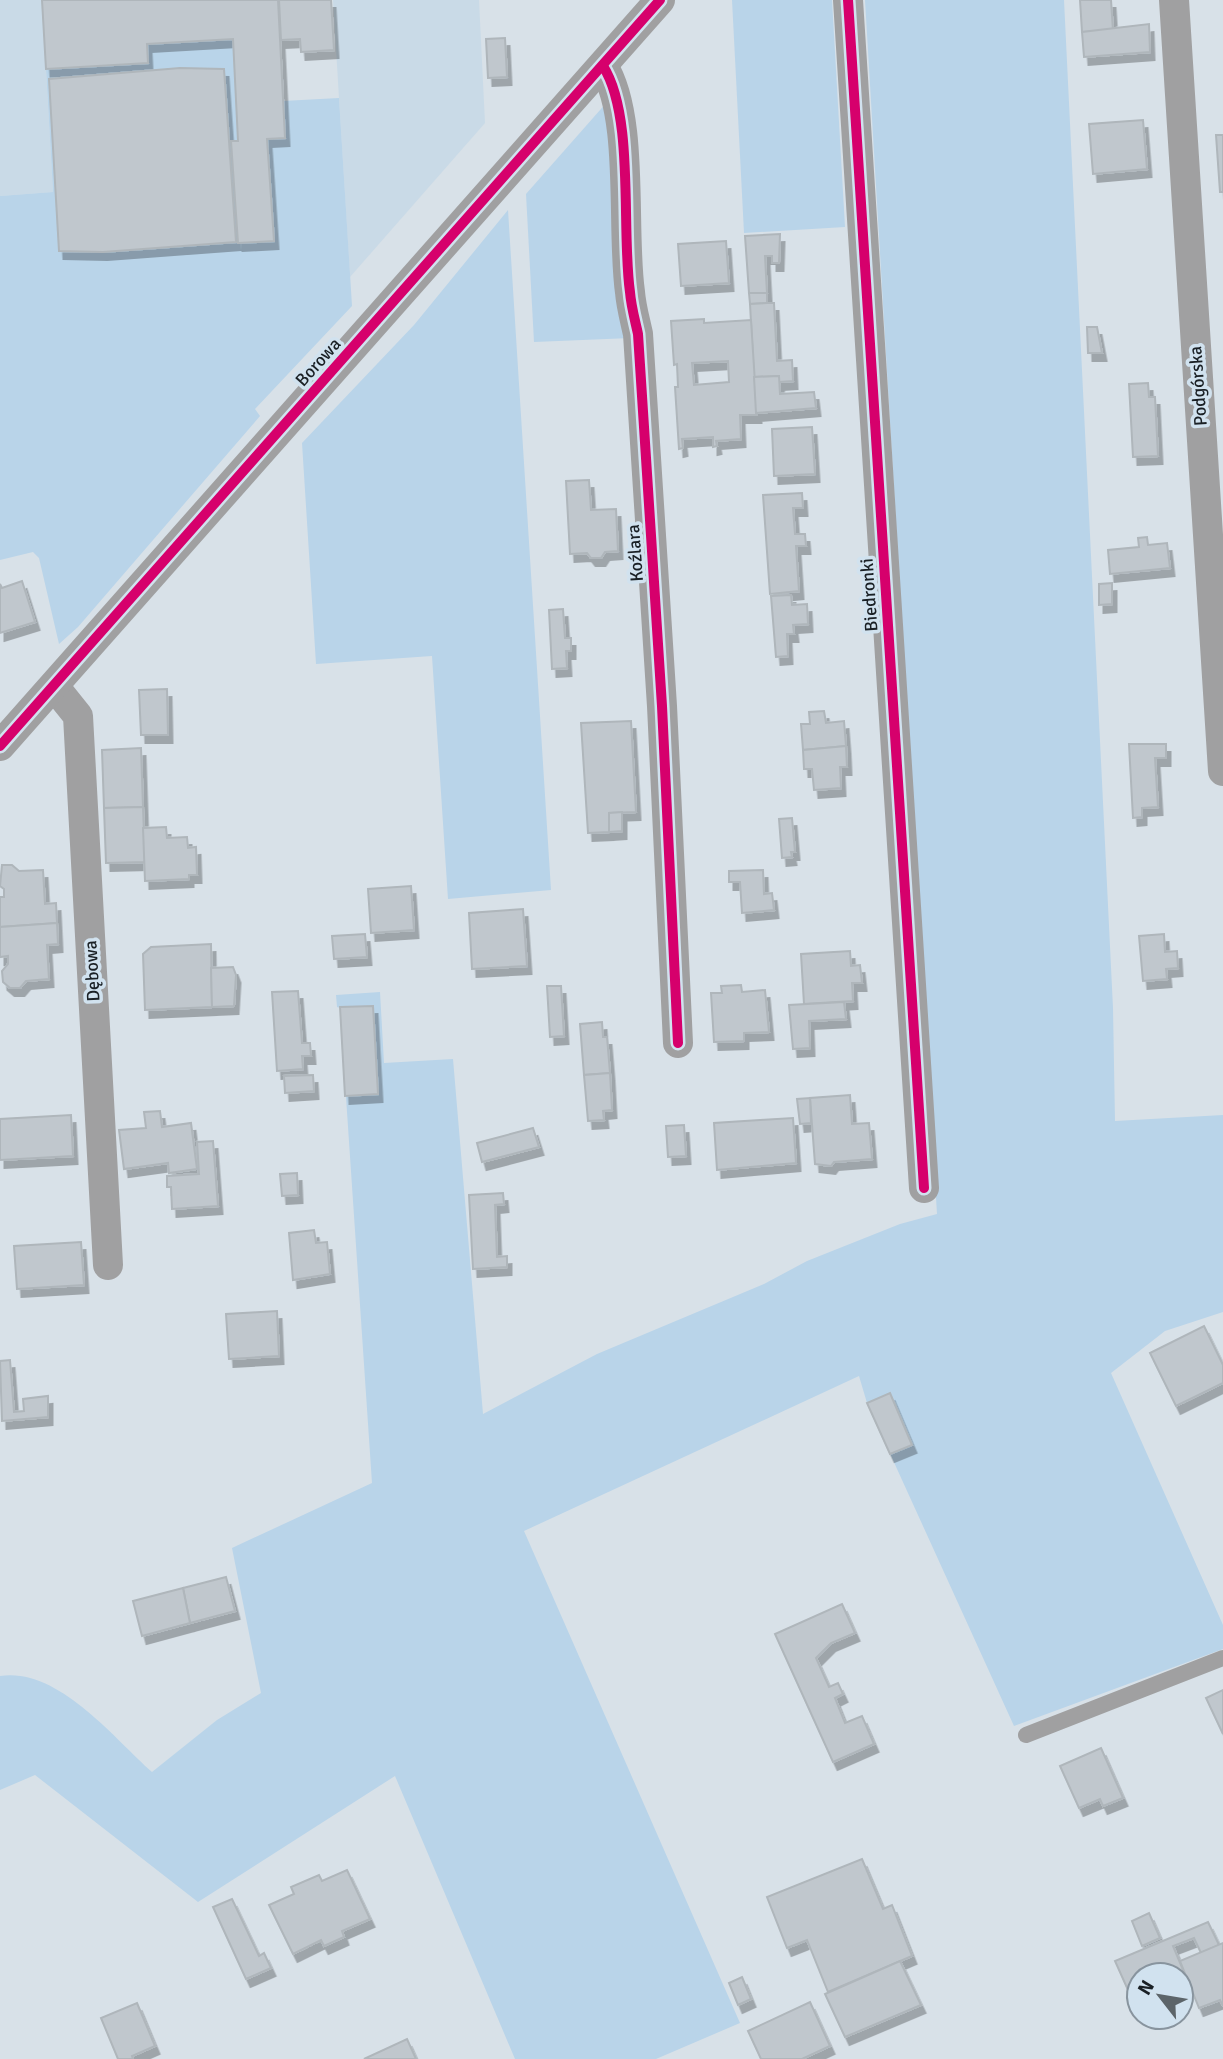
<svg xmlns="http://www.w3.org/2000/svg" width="1223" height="2059" font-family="Signika,sans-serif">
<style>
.built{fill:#c9dae7}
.green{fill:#b9d4e9}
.building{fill:#c0c7cd;stroke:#afb6bb;stroke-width:2;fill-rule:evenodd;filter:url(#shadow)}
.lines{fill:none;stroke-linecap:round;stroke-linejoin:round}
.service{stroke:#a0a0a1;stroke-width:16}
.minor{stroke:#a0a0a1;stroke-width:30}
.cycleway-casing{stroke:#d1e2ef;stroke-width:15}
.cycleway{stroke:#d6006c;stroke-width:10}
.labels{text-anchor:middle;stroke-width:7;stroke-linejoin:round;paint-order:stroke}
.street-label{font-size:18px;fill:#1a2025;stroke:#d1e2ef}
</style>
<defs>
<filter id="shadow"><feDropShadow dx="4.5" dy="8" stdDeviation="0" flood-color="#0004"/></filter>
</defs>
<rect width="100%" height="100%" fill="#d8e1e8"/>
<g class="built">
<path d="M0,0H42L53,192L0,196Z"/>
<path d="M333,0H479L485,123L350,277Z"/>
</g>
<g class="green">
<path d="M278,0L283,101L339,98L352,306L255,409L260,416L78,627L59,644L39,558L33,552L0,560V196L53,192L46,69Z"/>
<path d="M732,0H832L845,227L744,233Z"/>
<path d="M865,0H1064L1113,1008L1115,1121L1223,1115V1312L1165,1331L1111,1373L1223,1625V1649L1014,1726L867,1403L859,1376L524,1531L740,2023L656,2059H515L395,1776L198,1902L35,1775L0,1790V1676C57,1667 112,1736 152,1772L217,1720L261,1693L232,1548L372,1483L340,1008L337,1007L336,995L380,992L384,1063L453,1059L483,1414L597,1354L764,1284L807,1261L900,1224L937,1214Z"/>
<path d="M608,101L631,338L534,342L526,194Z"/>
<path d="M508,210L551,890L448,899L432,656L316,664L302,443L414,325Z"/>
</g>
<g class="building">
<path d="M42,0H278L285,138L267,139L274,241L238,243L231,141H238L233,39L147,44L148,63L46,69Z"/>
<path d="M279,0H331L334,50L301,52L300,39L281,40Z"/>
<path d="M1080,0H1111L1113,31L1082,32Z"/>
<path d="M1149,24L1150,52L1084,57L1082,32Z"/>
<path d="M505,38L507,77L488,78L486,39Z"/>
<path d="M180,68L224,69L236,242L103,252L59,251L49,79Z"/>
<path d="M1143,120L1147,169L1093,174L1089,124Z"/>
<path d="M1216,135H1223V192H1220Z"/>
<path d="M780,234L779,263H772V256H765L767,293H749L745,236Z"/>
<path d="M726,241L729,283L681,286L678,244Z"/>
<path d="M749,293H767V303L750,304Z"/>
<path d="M767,303H774L777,361L792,360L793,381L779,382V376L754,377L750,304Z"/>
<path d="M704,319V323L751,320L757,415H740L741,439L716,441L717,446L713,447V437L682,439L683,448L679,449L675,387H678L677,364L674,365L671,321ZM728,361L729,382L694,385L692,363Z"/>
<path d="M1087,327H1097L1102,353H1088Z"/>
<path d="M779,376L780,394L814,392L816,408L756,413L754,377Z"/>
<path d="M1148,383L1149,397H1155L1158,456L1133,457L1129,384Z"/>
<path d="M812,427L815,474L774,476L772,429Z"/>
<path d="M589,480L591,510L616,509L618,551L605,552L601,558H591L587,553L570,554L566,481Z"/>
<path d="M802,493L803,508H793L795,534H805L806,546H796L799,591L770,594L763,495Z"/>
<path d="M1147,537L1148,545L1167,543L1170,568L1110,574L1108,550L1139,547L1138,538Z"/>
<path d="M22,581L35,622L0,633V584L2,588Z"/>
<path d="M1112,583V604L1099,605V584Z"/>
<path d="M791,595L792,605L807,604L808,624L793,625L794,634H787L788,656L776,657L771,596Z"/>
<path d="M563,609L565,638H571V651H566L567,668L552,669L549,610Z"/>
<path d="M167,689L168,735H141L139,690Z"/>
<path d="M824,711L826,723L844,721L846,746L803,750L801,724H810L809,712Z"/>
<path d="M631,721L636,812L609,813V832L588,833L581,723Z"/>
<path d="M1129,744H1166V758H1155L1158,807L1142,808V817L1133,818Z"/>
<path d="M846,746L847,767H840L841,788L814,790L812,769H804L803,750Z"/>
<path d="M141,748L143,807L104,808L102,750Z"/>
<path d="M143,807L145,862L106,863L104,808Z"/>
<path d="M622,812V831L609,832V813Z"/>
<path d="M792,818L795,852H791L792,857L782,858L779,819Z"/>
<path d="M166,827L167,838L187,837L188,848L196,847L197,875H189V879L145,881L143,828Z"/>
<path d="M2,865H12L19,871L43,870L45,904L56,903L57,923L0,927V897H4V889L0,886Z"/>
<path d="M763,870L764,894L772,893L774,910L742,913L740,882H729V871Z"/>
<path d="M411,886L414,930L371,933L368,889Z"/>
<path d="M523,909L527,966L472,969L469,913Z"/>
<path d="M57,923L58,944L47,945L49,979L26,981L20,988H10L3,982L2,971L8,964V956L0,957V927Z"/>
<path d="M365,934L367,957L334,959L332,936Z"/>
<path d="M1164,934L1165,952L1177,951L1178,968L1166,969L1167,979L1143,981L1139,936Z"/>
<path d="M211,944L212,1007L145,1010L143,954L151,947Z"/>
<path d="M850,951L851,966L860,965L862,983H852L853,1001L804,1004L801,954Z"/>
<path d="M233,967L236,975L234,1006L212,1007L211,968Z"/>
<path d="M741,985L742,992L765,990L769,1032L744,1033V1041L714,1042L711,993H722L721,986Z"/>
<path d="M547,986H561L564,1036L550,1037Z"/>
<path d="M298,991L302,1043H310L311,1056H302L303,1069L277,1071L272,992Z"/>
<path d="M844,1002L846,1019L809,1021L810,1048L793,1049L789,1005Z"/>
<path d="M373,1006L378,1094L345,1096L340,1007Z"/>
<path d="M602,1022L603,1037H607L610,1073L584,1075L580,1024Z"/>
<path d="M610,1073L612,1110L603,1111L604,1120L588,1121L584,1075Z"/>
<path d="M313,1075L314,1091L285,1093L284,1076Z"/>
<path d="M850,1095L852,1124L869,1123L872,1159L834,1162L831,1166L815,1164L810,1098Z"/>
<path d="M810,1098L811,1123L800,1124L797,1099Z"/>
<path d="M160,1111L162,1127L191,1123L197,1169L169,1173L168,1163L124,1169L119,1130L146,1128L144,1112Z"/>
<path d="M71,1115L73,1156L0,1160V1119Z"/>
<path d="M793,1118L796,1163L717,1170L714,1123Z"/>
<path d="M684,1125L686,1156L668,1157L666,1126Z"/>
<path d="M533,1128L539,1147L482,1162L477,1143Z"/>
<path d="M213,1141L218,1206L172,1209L171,1187H167V1176L199,1174L197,1142Z"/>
<path d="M297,1173L298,1195L282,1196L280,1174Z"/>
<path d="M503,1193L504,1204L495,1205L497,1257L507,1256V1267L473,1269L469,1195Z"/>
<path d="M314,1230L316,1243L327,1242L330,1274L293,1280L289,1233Z"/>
<path d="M81,1242L84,1285L17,1289L14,1246Z"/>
<path d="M277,1311L279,1356L229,1359L226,1314Z"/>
<path d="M1204,1326L1223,1365V1383L1176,1406L1150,1353Z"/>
<path d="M10,1360L14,1412L24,1411L23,1399L48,1396V1417L2,1421L0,1361Z"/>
<path d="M890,1393L912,1445L890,1454L867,1403Z"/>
<path d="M226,1577L235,1611L190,1623L183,1588Z"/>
<path d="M183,1588L190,1623L142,1636L133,1601Z"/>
<path d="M842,1604L855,1633L831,1643L816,1658L829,1687L838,1683L843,1694L835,1698L845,1723L862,1716L874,1744L833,1762L775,1634Z"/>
<path d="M1223,1690V1734L1206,1698Z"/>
<path d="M1101,1748L1123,1798L1103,1806L1100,1799L1079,1808L1060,1766Z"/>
<path d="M862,1859L883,1909L892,1905L912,1956L828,1992L807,1940L787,1948L767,1897Z"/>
<path d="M347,1870L370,1919L342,1931L344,1937L324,1946L321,1940L293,1954L269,1905L294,1894L291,1887L319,1875L322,1881Z"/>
<path d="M232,1899L259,1956L264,1953L271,1968L246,1979L213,1907Z"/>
<path d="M1149,1913L1160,1938L1142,1946L1132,1921Z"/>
<path d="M1208,1922L1219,1945L1201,1953L1194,1938L1173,1946L1186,1977L1139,1975V1996L1132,1999L1115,1961Z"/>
<path d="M1223,1943V2006L1220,2000L1199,2008L1180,1961Z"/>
<path d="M900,1961L921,2005L845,2037L825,1994Z"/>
<path d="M742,1977L751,1999L738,2005L729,1983Z"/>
<path d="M810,2002L830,2046L802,2059H761L748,2031Z"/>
<path d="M137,2003L155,2046L132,2056L133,2059H118L101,2018Z"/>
<path d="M407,2039L416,2059H364Z"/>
</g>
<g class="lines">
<path class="service" d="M1026,1735L1223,1658"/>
<g class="minor">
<path d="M848,0L924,1188"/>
<path d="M1174,0L1223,771"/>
<path d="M603,66C635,116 621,230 630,292C631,306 635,320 638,334L662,706L678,1043"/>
<path d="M54,686L78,716L108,1265"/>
<path d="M0,746L660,0"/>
</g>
<defs>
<g id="cycleway">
<path d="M848,0L924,1188"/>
<path d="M603,66C635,116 621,230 630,292C631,306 635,320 638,334L662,706L678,1043"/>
<path d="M0,746L660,0"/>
</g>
</defs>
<use href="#cycleway" class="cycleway-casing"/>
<use href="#cycleway" class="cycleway"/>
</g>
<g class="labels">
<g class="street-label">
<text transform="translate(318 362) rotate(-48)" y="6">Borowa</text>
<text transform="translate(1198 386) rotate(-94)" y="6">Podgórska</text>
<text transform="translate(635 553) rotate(-94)" y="6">Koźlara</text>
<text transform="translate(869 595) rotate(-94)" y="6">Biedronki</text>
<text transform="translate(92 971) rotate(-93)" y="6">Dębowa</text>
</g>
</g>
<g transform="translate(1160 1996) rotate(301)"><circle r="33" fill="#d1e2ef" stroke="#88949e" stroke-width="2"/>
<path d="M0-5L12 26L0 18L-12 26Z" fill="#5c6469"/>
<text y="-10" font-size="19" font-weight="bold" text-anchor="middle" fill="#1a2025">N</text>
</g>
</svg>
